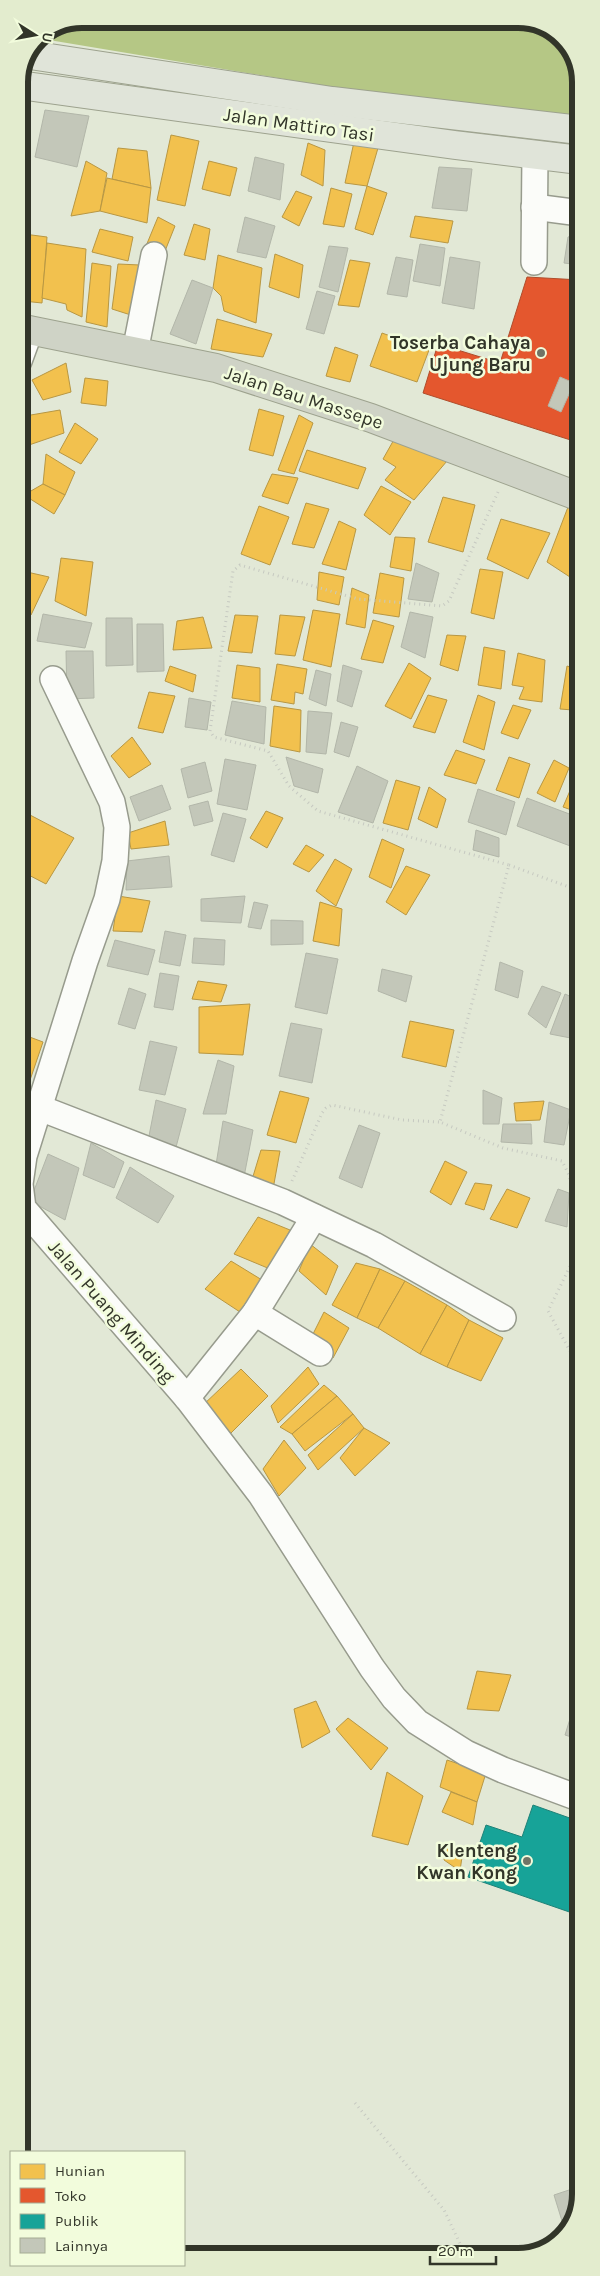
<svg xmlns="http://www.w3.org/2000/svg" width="600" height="2276" font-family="Karla,sans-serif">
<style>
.water{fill:#b5c785}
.homes{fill:#f2c14e;stroke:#b89743}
.shops{fill:#e4572e;stroke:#af4d2c}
.public{fill:#17a398;stroke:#1f8277}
.building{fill:#c3c7b9;stroke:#b2b6a9}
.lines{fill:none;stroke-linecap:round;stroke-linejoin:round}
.minor-casing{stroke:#979b8d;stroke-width:28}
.major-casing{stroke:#9da28e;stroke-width:30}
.highway-casing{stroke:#9da28e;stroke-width:30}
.path{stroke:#c6c9c1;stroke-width:3;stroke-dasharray:1 4;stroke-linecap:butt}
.minor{stroke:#fbfcf9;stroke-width:25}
.major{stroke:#e0e4d9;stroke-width:28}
.highway{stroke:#cfd3c6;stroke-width:28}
.poi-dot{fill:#707466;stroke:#f2fcdc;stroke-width:2}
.labels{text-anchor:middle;stroke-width:5;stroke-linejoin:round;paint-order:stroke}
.street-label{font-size:19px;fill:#323529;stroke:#f2fcdc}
.poi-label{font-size:19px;font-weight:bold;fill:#323529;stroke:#f2fcdc;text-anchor:end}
.rim{fill:none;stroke:#323529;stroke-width:6}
</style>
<rect width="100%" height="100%" fill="#e2e8d6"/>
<path class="water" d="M82,19H526L560,35L580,69V118L386,96L37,38Z"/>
<g class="homes">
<path d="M171,135L199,141L185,206L157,200Z"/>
<path d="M354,142L378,148L367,186L345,183Z"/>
<path d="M308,143L325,150L323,186L301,175Z"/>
<path d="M118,148L147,151L151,188L112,179Z"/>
<path d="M86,161L107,173L100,211L71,216Z"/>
<path d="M209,161L237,168L230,196L202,189Z"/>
<path d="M107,178L151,188L147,223L100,211Z"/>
<path d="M367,186L387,193L373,235L355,229Z"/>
<path d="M331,188L352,194L344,227L323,224Z"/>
<path d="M296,191L312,197L299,226L282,217Z"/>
<path d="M415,216L453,221L448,243L410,237Z"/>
<path d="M158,217L175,226L165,251L146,246Z"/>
<path d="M194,224L210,229L205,260L184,255Z"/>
<path d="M19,228H24V293L19,292Z"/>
<path d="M100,229L133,237L128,261L92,252Z"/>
<path d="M24,234L47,237L42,303L23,301Z"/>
<path d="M47,243L86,249L82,317L67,310L66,304L42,298Z"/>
<path d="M275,254L303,265L299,298L269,287Z"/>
<path d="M218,255L262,268L256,323L224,311L221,296L213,288Z"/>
<path d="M350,260L370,263L359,307L338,305Z"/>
<path d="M92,263L111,266L107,327L86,322Z"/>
<path d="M118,264L140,265L134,316L112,309Z"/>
<path d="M19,299L28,301L26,314L19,313Z"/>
<path d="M217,319L272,334L263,357L211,349Z"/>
<path d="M382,333L429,350L417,382L370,366Z"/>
<path d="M335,347L358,355L350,382L326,376Z"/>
<path d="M66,363L71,392L43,400L32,380Z"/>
<path d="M85,378L108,381L106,406L81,403Z"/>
<path d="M259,409L284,416L273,456L249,450Z"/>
<path d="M60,410L64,433L29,445L25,416Z"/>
<path d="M299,415L313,423L294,474L278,470Z"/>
<path d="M75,423L98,439L81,464L59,452Z"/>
<path d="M396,436L447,461L414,500L385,480L396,467L383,459Z"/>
<path d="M307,450L366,468L358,489L299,471Z"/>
<path d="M46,454L75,472L65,495L43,484Z"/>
<path d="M272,474L298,478L288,504L262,496Z"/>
<path d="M43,484L65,495L54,514L24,495Z"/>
<path d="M381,486L411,502L390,535L364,515Z"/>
<path d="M443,497L475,505L463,552L428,542Z"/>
<path d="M306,503L329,509L314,548L292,544Z"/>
<path d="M259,506L289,517L270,565L241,554Z"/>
<path d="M568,507L580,513V563L573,579L547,562Z"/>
<path d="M501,519L550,533L528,579L487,559Z"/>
<path d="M339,521L356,529L346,570L322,564Z"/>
<path d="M395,537L415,538L411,571L390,567Z"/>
<path d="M61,558L93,562L86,616L55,601Z"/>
<path d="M480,569L503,572L494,619L471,613Z"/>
<path d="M27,572L49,577L31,615L19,611V588Z"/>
<path d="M319,572L344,577L339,605L317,600Z"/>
<path d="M380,573L404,578L399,617L373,613Z"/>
<path d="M352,588L369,595L365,628L346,624Z"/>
<path d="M313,610L340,614L331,667L303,660Z"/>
<path d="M235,615L258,616L252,653L228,651Z"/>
<path d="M280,615L305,617L295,656L275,654Z"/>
<path d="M203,617L212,648L173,650L177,621Z"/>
<path d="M373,620L394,626L383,663L361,659Z"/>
<path d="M447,635L466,636L458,671L440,665Z"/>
<path d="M484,647L505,651L501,689L478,685Z"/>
<path d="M518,653L545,660L542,702L519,699L524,687L512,685Z"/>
<path d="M409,663L431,678L411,719L385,706Z"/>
<path d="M277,664L307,669L303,694L295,692L294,704L271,700Z"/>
<path d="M237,665L260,668V702L232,698Z"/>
<path d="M170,666L196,675L193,692L165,681Z"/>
<path d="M567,666L580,670L573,710L560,709Z"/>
<path d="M149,692L175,696L163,733L138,728Z"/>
<path d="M428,695L447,700L435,733L413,727Z"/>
<path d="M478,695L495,702L484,750L463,742Z"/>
<path d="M513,705L531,710L518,739L501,733Z"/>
<path d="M274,706L301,710L300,752L270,746Z"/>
<path d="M132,737L151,764L129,778L111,756Z"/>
<path d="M456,750L485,760L476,784L444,775Z"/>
<path d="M509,757L530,764L519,798L496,790Z"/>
<path d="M554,760L569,768L555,802L537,793Z"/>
<path d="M578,772H580V813L563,807Z"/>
<path d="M396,780L420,787L408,830L383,823Z"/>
<path d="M429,787L446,799L437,828L418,819Z"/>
<path d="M266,811L283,818L267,848L250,838Z"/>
<path d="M30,815L74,838L46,884L19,870V833Z"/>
<path d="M165,821L169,845L131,849L128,833Z"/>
<path d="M382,839L404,849L391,888L369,877Z"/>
<path d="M306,845L324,855L309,872L293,864Z"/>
<path d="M335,859L352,869L336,906L316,891Z"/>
<path d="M406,866L430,875L406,915L386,902Z"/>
<path d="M19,880L25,882L19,901Z"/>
<path d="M118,896L150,901L142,932L113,931Z"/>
<path d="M320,902L342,909L339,946L313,941Z"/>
<path d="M19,971L25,974L19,990Z"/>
<path d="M198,981L227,985L221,1002L192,999Z"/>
<path d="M250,1004L243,1055L199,1053V1007Z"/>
<path d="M410,1021L454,1030L446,1067L402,1057Z"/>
<path d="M19,1033L43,1042L28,1086L19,1083Z"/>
<path d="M280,1091L309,1098L296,1143L267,1135Z"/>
<path d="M544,1101L540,1120L516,1121L514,1103Z"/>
<path d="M261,1150L280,1151L273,1189L251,1183Z"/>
<path d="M445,1161L467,1172L451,1205L430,1192Z"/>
<path d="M475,1183L492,1185L484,1210L465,1204Z"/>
<path d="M507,1189L530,1198L517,1228L490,1219Z"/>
<path d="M258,1217L290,1230L270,1269L234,1254Z"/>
<path d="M310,1244L338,1266L326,1295L299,1271Z"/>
<path d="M231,1261L262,1280L240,1312L205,1289Z"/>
<path d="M356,1263L380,1269L357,1318L332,1305Z"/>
<path d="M380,1269L405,1281L378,1328L357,1318Z"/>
<path d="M405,1281L447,1305L420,1354L378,1328Z"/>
<path d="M447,1305L469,1320L447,1367L420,1354Z"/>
<path d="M324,1312L349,1328L333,1358L310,1340Z"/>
<path d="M469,1320L503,1338L481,1381L447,1367Z"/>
<path d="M308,1367L319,1384L278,1423L271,1406Z"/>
<path d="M241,1369L268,1396L231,1433L202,1406Z"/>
<path d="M324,1385L337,1396L292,1434L280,1427Z"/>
<path d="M337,1396L353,1414L305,1451L292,1434Z"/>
<path d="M353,1414L364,1428L318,1470L308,1455Z"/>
<path d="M364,1428L390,1443L355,1476L340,1458Z"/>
<path d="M284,1440L306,1468L279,1496L263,1469Z"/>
<path d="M477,1671L511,1675L499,1711L467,1709Z"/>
<path d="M316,1701L330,1732L302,1748L294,1709Z"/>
<path d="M348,1718L388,1748L371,1770L336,1729Z"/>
<path d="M447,1760L486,1773L477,1802L440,1787Z"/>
<path d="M387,1772L423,1796L408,1845L372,1836Z"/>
<path d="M451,1792L477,1802L473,1825L442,1812Z"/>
<path d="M448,1845L463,1850L460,1871L444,1860Z"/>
</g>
<path class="shops" d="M527,277L580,280V443L423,393L438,344L500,363Z"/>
<path class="public" d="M533,1805L581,1822V1853L578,1860L581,1861V1916L468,1877L486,1825L522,1837Z"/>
<g class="building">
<path d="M45,110L89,116L77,167L35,157Z"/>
<path d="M255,157L284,164L280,200L248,191Z"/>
<path d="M439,167L472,169L467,211L432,208Z"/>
<path d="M245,217L275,226L266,258L237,252Z"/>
<path d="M578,234L580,235V265L564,263L568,237Z"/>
<path d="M420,244L445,248L440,286L413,281Z"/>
<path d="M329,246L348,248L338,292L319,287Z"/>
<path d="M396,257L413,260L407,297L387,294Z"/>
<path d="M450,257L480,262L474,309L442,303Z"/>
<path d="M192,280L213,288L196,344L170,334Z"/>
<path d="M317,291L335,296L324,334L306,329Z"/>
<path d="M560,377L574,383L561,412L548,406Z"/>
<path d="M416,563L439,573L432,602L408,599Z"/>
<path d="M410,612L433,617L425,658L401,647Z"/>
<path d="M43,614L92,623L85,648L37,641Z"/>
<path d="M106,618H132L133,665L106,666Z"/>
<path d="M137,624H163L164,671L137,672Z"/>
<path d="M66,651H93L94,698L67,699Z"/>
<path d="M343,665L362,671L352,707L337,701Z"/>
<path d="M316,670L331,674L326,706L309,699Z"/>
<path d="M189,698L211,702L207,730L185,727Z"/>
<path d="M232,701L266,707L264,744L225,735Z"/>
<path d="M308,711L332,713L326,754L306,752Z"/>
<path d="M341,722L358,727L349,757L334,752Z"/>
<path d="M286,757L323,769L318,793L294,786Z"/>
<path d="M225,759L256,765L247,810L217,804Z"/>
<path d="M205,762L212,791L188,798L181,769Z"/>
<path d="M357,766L388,781L373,823L338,812Z"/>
<path d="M162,785L171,809L139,821L130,797Z"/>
<path d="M478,789L515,802L506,835L468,822Z"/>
<path d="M527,798L580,818V827L573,847L517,826Z"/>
<path d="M208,801L213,821L194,826L189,806Z"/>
<path d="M223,813L246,819L234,862L211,855Z"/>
<path d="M476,830L499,838V857L473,850Z"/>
<path d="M169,856L172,887L126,890L127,861Z"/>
<path d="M245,896L241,923L201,921V899Z"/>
<path d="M254,902L268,905L261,929L248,927Z"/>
<path d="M271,920L303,921V944L271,945Z"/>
<path d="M165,931L186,935L180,966L159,962Z"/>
<path d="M194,938L225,940L224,965L192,963Z"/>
<path d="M115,940L155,950L148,975L107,966Z"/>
<path d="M306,953L338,959L327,1014L295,1007Z"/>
<path d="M581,956V996L570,991Z"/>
<path d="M500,962L523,971L518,998L495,990Z"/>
<path d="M382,969L412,976L406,1002L378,991Z"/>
<path d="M160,973L179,976L173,1010L154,1007Z"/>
<path d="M542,986L561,993L546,1028L528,1014Z"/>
<path d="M129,988L146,994L135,1029L118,1024Z"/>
<path d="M565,994L581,1001V1040L550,1034Z"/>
<path d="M291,1023L322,1029L312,1083L279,1076Z"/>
<path d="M150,1041L177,1047L165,1095L139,1090Z"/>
<path d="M218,1060L234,1066L226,1114H203Z"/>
<path d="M483,1090L502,1098L499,1124H483Z"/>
<path d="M156,1100L186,1109L175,1151L148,1141Z"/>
<path d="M549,1102L571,1110L564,1145L544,1142Z"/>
<path d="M223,1121L253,1130L243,1182L215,1171Z"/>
<path d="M503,1124H531L532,1144L501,1142Z"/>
<path d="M359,1125L380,1133L362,1188L339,1178Z"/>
<path d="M91,1143L124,1162L114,1188L83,1175Z"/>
<path d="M48,1154L79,1168L65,1220L30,1201Z"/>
<path d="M130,1167L174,1196L158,1223L116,1198Z"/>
<path d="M558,1189L569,1193L567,1227L545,1221Z"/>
<path d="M578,1693L581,1694V1740L565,1735Z"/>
<path d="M581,2186V2194L566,2234L554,2195Z"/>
</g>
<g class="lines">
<defs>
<g id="minor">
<path d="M534,207L580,213"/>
<path d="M534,262L535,154"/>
<path d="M135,352L154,255"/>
<path d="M19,361L30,331"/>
<path d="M53,679L112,802L117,827L115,861L107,899L85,961L24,1156L20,1184L23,1208L187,1398L261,1495L372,1668L394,1698L417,1722L466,1753L503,1770L581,1799"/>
<path d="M40,1108L283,1202L374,1245L503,1318"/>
<path d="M255,1313L320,1353"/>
<path d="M187,1398L255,1313L314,1217"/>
</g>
<g id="major">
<path d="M30,55L332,101L580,130"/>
<path d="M19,85L455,145L580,160"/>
</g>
<path id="highway" d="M19,328L216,368L371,418L580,497"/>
</defs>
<use href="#minor" class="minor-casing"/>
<use href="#major" class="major-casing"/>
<use href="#highway" class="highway-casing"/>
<g class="path">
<path d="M498,492L449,601L442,606L358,599L240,565L233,571L210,731L214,737L268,751L289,786L318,811L509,865L440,1122L503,1148L562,1161L569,1175L581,1230"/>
<path d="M509,865L580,891"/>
<path d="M292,1181L322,1113L326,1108L332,1105L402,1120L440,1122"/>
<path d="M581,1244L548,1311L581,1371"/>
<path d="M355,2103L444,2210L466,2256"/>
</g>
<use href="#minor" class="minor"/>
<use href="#major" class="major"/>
<use href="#highway" class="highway"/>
</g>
<g class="poi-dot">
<circle cx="541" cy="353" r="5"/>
<circle cx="527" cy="1861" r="5"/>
</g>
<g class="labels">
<g class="street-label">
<text transform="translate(299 124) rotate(8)" y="7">Jalan Mattiro Tasi</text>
<text transform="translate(304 397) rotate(18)" y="7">Jalan Bau Massepe</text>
<text transform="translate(112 1311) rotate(49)" y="7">Jalan Puang Minding</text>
</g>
<g class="poi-label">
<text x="531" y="349">Toserba Cahaya<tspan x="531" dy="22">Ujung Baru</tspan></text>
<text x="517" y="1857">Klenteng<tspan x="517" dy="22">Kwan Kong</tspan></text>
</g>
</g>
<path d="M0 0H600V2276H0ZM82 28H518A54 54 0 0 1 572 82V2194A54 54 0 0 1 518 2248H82A54 54 0 0 1 28 2194V82A54 54 0 0 1 82 28Z" fill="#e3ecce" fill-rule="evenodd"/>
<path class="rim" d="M82 28H518A54 54 0 0 1 572 82V2194A54 54 0 0 1 518 2248H82A54 54 0 0 1 28 2194V82A54 54 0 0 1 82 28Z"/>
<rect x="10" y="2151" width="175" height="115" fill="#f2fcdc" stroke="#a5ac94"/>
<rect x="20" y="2164" width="25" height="15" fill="#f2c14e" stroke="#a5ac94"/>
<text x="55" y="2176" font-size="15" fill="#323529">Hunian</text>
<rect x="20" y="2188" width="25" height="15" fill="#e4572e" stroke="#a5ac94"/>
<text x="55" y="2201" font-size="15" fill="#323529">Toko</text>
<rect x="20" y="2214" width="25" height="15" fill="#17a398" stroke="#a5ac94"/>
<text x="55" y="2226" font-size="15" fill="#323529">Publik</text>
<rect x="20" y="2238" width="25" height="15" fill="#c3c7b9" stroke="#a5ac94"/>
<text x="55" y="2251" font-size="15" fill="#323529">Lainnya</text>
<g transform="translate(35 35) rotate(101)" stroke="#f2fcdc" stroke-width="4" paint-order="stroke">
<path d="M0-4L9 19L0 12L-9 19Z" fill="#323529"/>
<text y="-8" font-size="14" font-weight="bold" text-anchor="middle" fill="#323529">U</text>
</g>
<path d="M430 2256v8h66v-8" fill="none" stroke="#323529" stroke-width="2.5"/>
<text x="438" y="2256" font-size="15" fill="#323529" stroke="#f2fcdc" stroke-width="4" paint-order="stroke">20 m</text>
</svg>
